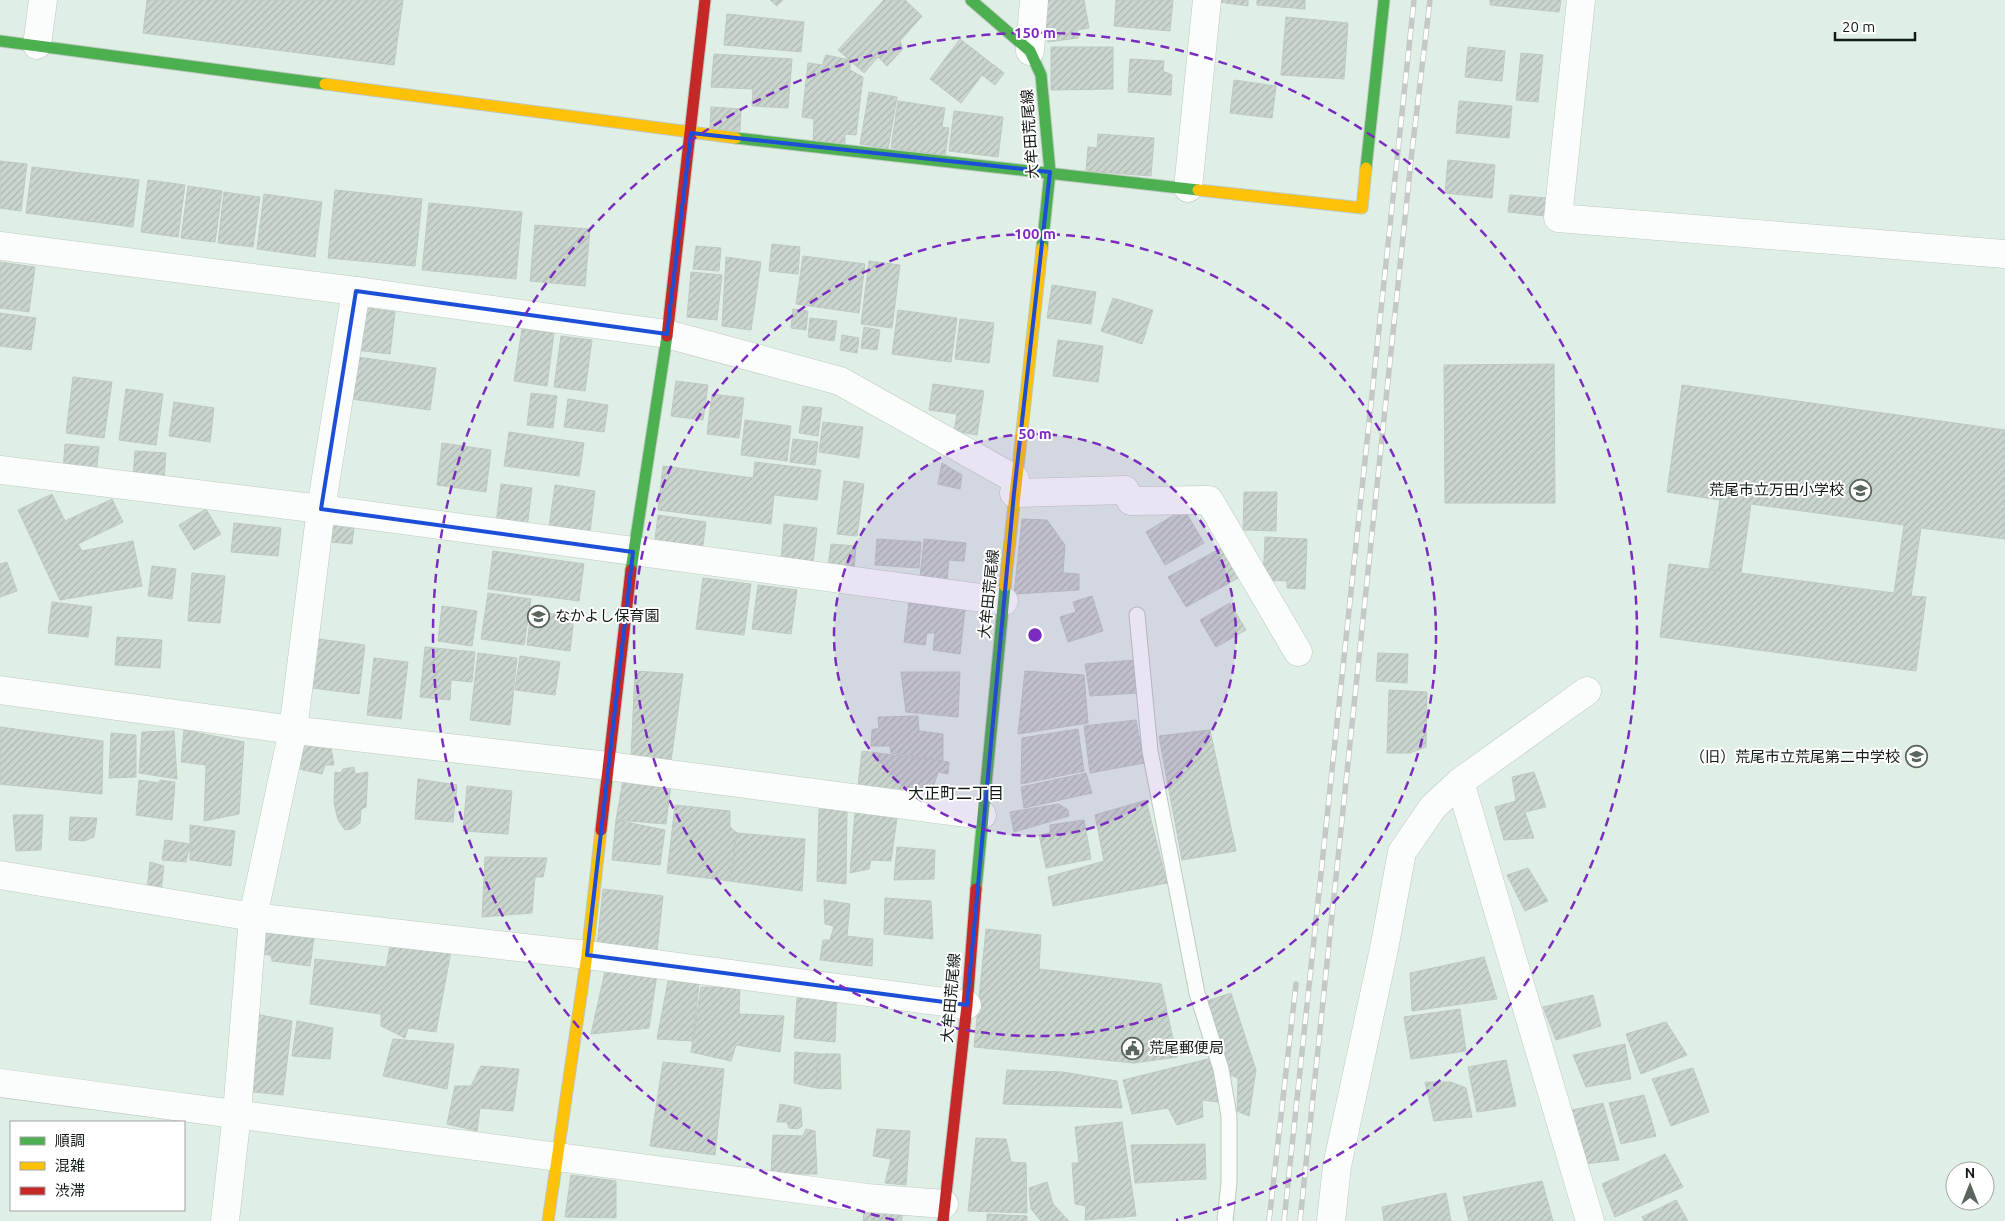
<svg xmlns="http://www.w3.org/2000/svg" width="2005" height="1221" font-family="Ubuntu,'Noto Sans JP',sans-serif">
<style>
.building{fill:url(#building-hatch);stroke:#bdc9c1;fill-rule:evenodd}
.lines{fill:none;stroke-linecap:round;stroke-linejoin:round}
.lane-casing{stroke:#bdc8c1;stroke-width:17}
.street-casing{stroke:#bdc8c1;stroke-width:29}
.fast-casing{stroke:#bdc8c1;stroke-width:13}
.slow-casing{stroke:#bdc8c1;stroke-width:13}
.jam-casing{stroke:#bdc8c1;stroke-width:13}
.lane{stroke:#fafdfb;stroke-width:15}
.street{stroke:#fafdfb;stroke-width:28}
.fast{stroke:#4caf50;stroke-width:11}
.slow{stroke:#ffc107;stroke-width:11}
.jam{stroke:#c62828;stroke-width:11}
.rail-casing{stroke:#c4c8c6;stroke-width:5.5}
.rail{stroke:#fff;stroke-width:4;stroke-dasharray:11;stroke-linecap:butt}
.marked{fill:none;stroke:#1d4ed8;stroke-width:4;stroke-linejoin:round}
.ring{fill:none;stroke:#7b2cbf;stroke-width:2.5;stroke-dasharray:9 6}
.labels{text-anchor:middle;stroke-width:4;stroke-linejoin:round;paint-order:stroke}
.street-label{font-size:15px;fill:#111a14;stroke:#fff}
.poi-label{font-size:15px;fill:#111a14;stroke:#fff;text-anchor:end}
.neighbourhood-label{font-size:16px;fill:#111a14;stroke:#fff}
.centre{fill:#7b2cbf;stroke:#fff;stroke-width:2.5}
.ring-label{font-size:15px;text-anchor:middle;font-weight:bold;fill:#7b2cbf;stroke:#fff;stroke-width:4;stroke-linejoin:round;paint-order:stroke}
</style>
<defs>
<pattern id="building-hatch" width="6" height="6" patternUnits="userSpaceOnUse" patternTransform="scale(1.25)"><rect width="6" height="6" fill="#cad5ce"/><path d="M-1 1l2-2M0 6l6-6M5 7l2-2" fill="none" stroke="#acb6b0"/></pattern>
</defs>
<rect width="100%" height="100%" fill="#e0efe5"/>
<g class="building">
<path d="M147,0H403L394,65L143,33Z"/>
<path d="M770,0H783L777,6Z"/>
<path d="M884,0H905L922,16L900,41L903,49L887,66L878,57L864,73L838,50Z"/>
<path d="M1042,0H1084L1089,28L1077,30L1078,38L1048,42Z"/>
<path d="M1116,0H1173L1170,31L1114,26Z"/>
<path d="M1219,0H1248V6L1219,2Z"/>
<path d="M1257,0H1305V9L1257,5Z"/>
<path d="M1490,0H1561L1559,12L1490,5Z"/>
<path d="M727,14L804,22L801,52L724,45Z"/>
<path d="M1286,17L1348,23L1344,79L1281,75Z"/>
<path d="M960,39L1004,73L995,85L982,75L961,103L930,79Z"/>
<path d="M1051,47H1113V89L1051,90Z"/>
<path d="M1468,47L1505,51L1502,81L1465,77Z"/>
<path d="M1521,53L1543,55L1538,102L1516,100Z"/>
<path d="M714,54L792,59L788,108L752,106L753,89L711,87Z"/>
<path d="M826,55L850,60V70L863,77L856,135L845,134V148L813,144L814,119L802,117L808,63L822,65Z"/>
<path d="M1130,59L1164,61L1163,71L1172,75L1171,95L1128,92Z"/>
<path d="M1234,80L1276,86L1272,118L1230,113Z"/>
<path d="M869,92L897,97L888,149L860,144Z"/>
<path d="M898,101L945,108L942,127L949,128L945,156L891,148Z"/>
<path d="M1459,101L1512,106L1509,138L1456,133Z"/>
<path d="M711,107L741,109L740,131L710,129Z"/>
<path d="M954,111L1003,117L998,157L949,151Z"/>
<path d="M1098,134L1154,138L1151,176L1086,171L1088,147L1097,148Z"/>
<path d="M1448,160L1495,165L1492,198L1445,193Z"/>
<path d="M0,161L27,164L21,211L0,208Z"/>
<path d="M32,167L139,180L133,227L26,213Z"/>
<path d="M148,180L185,185L178,237L141,232Z"/>
<path d="M188,186L222,191L215,242L181,238Z"/>
<path d="M335,190L422,199L415,266L328,258Z"/>
<path d="M224,192L260,197L253,247L218,243Z"/>
<path d="M264,194L322,202L315,257L257,249Z"/>
<path d="M1510,195L1547,198L1545,216L1508,212Z"/>
<path d="M429,203L522,212L516,279L422,270Z"/>
<path d="M535,225L590,229L585,286L530,281Z"/>
<path d="M772,244L800,247L798,274L769,271Z"/>
<path d="M696,246L721,248L719,271L693,269Z"/>
<path d="M803,256L865,264L859,313L796,304Z"/>
<path d="M726,257L761,262L751,330L722,326Z"/>
<path d="M869,261L900,265L892,328L861,324Z"/>
<path d="M0,262L35,267L29,312L0,308Z"/>
<path d="M691,272L722,275L717,320L687,317Z"/>
<path d="M1052,285L1096,292L1091,324L1047,318Z"/>
<path d="M1113,298L1153,310L1142,344L1101,331Z"/>
<path d="M361,307L395,312L390,354L355,350Z"/>
<path d="M793,309L808,311L806,330L791,328Z"/>
<path d="M898,310L957,318L951,362L892,354Z"/>
<path d="M0,313L36,318L31,350L0,346Z"/>
<path d="M810,318L837,321L834,341L808,337Z"/>
<path d="M960,319L994,323L989,363L955,359Z"/>
<path d="M864,327L880,330L877,350L861,348Z"/>
<path d="M522,329L554,333L547,386L514,381Z"/>
<path d="M842,335L859,338L857,353L840,350Z"/>
<path d="M561,336L592,340L585,391L554,387Z"/>
<path d="M1058,340L1103,346L1098,382L1053,376Z"/>
<path d="M357,357L436,368L430,410L351,399Z"/>
<path d="M1554,364L1555,503H1445L1444,365Z"/>
<path d="M73,377L112,382L104,438L66,433Z"/>
<path d="M676,381L708,385L703,420L671,416Z"/>
<path d="M933,384L984,391L977,435L954,431L957,414L929,410Z"/>
<path d="M1682,385L2005,430V539L1921,528L1911,596L1926,597L1916,671L1660,637L1669,564L1724,571L1709,569L1720,500L1667,492ZM1751,504L1904,525L1894,593L1741,573Z"/>
<path d="M126,389L163,394L156,445L119,440Z"/>
<path d="M531,393L557,396L553,428L527,425Z"/>
<path d="M712,394L744,398L739,438L707,434Z"/>
<path d="M568,399L608,405L604,432L564,427Z"/>
<path d="M174,402L214,408L210,442L169,436Z"/>
<path d="M803,406L822,408L818,436L799,433Z"/>
<path d="M745,420L791,426L787,461L741,455Z"/>
<path d="M823,422L863,427L859,458L819,452Z"/>
<path d="M509,432L584,443L579,476L504,466Z"/>
<path d="M793,439L818,442L815,465L790,462Z"/>
<path d="M442,443L491,450L486,492L437,485Z"/>
<path d="M65,444L99,447L96,474L63,471Z"/>
<path d="M135,451L166,453L164,480L133,478Z"/>
<path d="M755,462L821,470L817,500L774,495L771,524L658,510L663,466L753,478Z"/>
<path d="M942,463L962,475L960,489L938,484Z"/>
<path d="M844,481L864,484L857,536L837,534Z"/>
<path d="M501,484L532,488L527,528L496,524Z"/>
<path d="M555,485L595,491L590,532L549,527Z"/>
<path d="M1244,492H1277L1276,531L1243,530Z"/>
<path d="M52,494L65,521L112,499L123,522L78,544L82,551L133,541L142,586L60,600L18,510Z"/>
<path d="M206,509L221,534L194,550L179,525Z"/>
<path d="M1184,509L1204,543L1165,565L1146,532Z"/>
<path d="M658,515L706,522L702,552L654,546Z"/>
<path d="M1022,519L1047,520L1065,545L1063,573L1079,574V590L1014,594Z"/>
<path d="M234,523L281,528L278,556L231,552Z"/>
<path d="M784,524L817,528L813,563L781,560Z"/>
<path d="M334,525L354,528L352,544L331,542Z"/>
<path d="M1265,537L1307,539L1305,589L1287,588V581L1263,580Z"/>
<path d="M877,539L921,542L919,568L875,565Z"/>
<path d="M924,539L966,543L964,561L949,560L947,580L920,577Z"/>
<path d="M831,544L856,546L854,569L828,567Z"/>
<path d="M1223,547L1240,577L1186,607L1168,577Z"/>
<path d="M493,551L584,564L579,601L488,589Z"/>
<path d="M7,562L17,591L0,597V564Z"/>
<path d="M152,566L176,569L172,599L148,596Z"/>
<path d="M192,573L225,576L220,623L188,621Z"/>
<path d="M703,578L751,584L744,635L696,629Z"/>
<path d="M758,585L797,590L791,634L752,629Z"/>
<path d="M488,593L531,599L524,645L481,639Z"/>
<path d="M1092,596L1103,631L1068,642L1060,617L1076,612L1073,602Z"/>
<path d="M52,602L92,607L88,637L48,633Z"/>
<path d="M909,603L965,610L960,654L933,650L935,633H927L925,645L904,642Z"/>
<path d="M1230,603L1246,630L1216,647L1200,620Z"/>
<path d="M442,606L477,611L472,646L438,641Z"/>
<path d="M531,611L574,617L570,651L527,645Z"/>
<path d="M117,637L162,640L160,668L115,665Z"/>
<path d="M318,639L365,645L359,694L312,688Z"/>
<path d="M425,647L475,652L472,682L451,680L450,700L420,697Z"/>
<path d="M478,653L517,658L510,725L470,720Z"/>
<path d="M1378,653L1408,654L1407,683L1376,681Z"/>
<path d="M520,656L560,662L555,695L515,690Z"/>
<path d="M374,658L408,662L401,719L367,715Z"/>
<path d="M1136,660L1138,693L1090,696L1085,664Z"/>
<path d="M635,671L683,674L671,761L631,757Z"/>
<path d="M1025,671L1084,675L1088,723L1018,734Z"/>
<path d="M901,672H960L958,717L906,712Z"/>
<path d="M1389,690L1427,692L1426,747L1410,753H1387Z"/>
<path d="M918,716L919,731L943,734V761L891,753L890,746H871L872,730L879,728L878,717Z"/>
<path d="M1136,720L1144,763L1090,773L1084,726Z"/>
<path d="M0,727L103,741L102,794L0,784Z"/>
<path d="M1078,729L1084,771L1021,784L1022,738Z"/>
<path d="M184,730L244,742L239,814L204,821L206,765L181,762Z"/>
<path d="M1210,730L1236,851L1182,860L1159,736Z"/>
<path d="M174,731L177,779L139,773L142,732Z"/>
<path d="M111,733L136,735V777L109,778Z"/>
<path d="M293,744L331,748L334,765H325L322,774L290,767Z"/>
<path d="M862,751L949,762L948,774L938,772L931,794L858,785Z"/>
<path d="M354,767L355,774L368,772L366,807L361,809L360,823L352,829L345,830L338,820L334,803L335,772L341,773L343,769Z"/>
<path d="M1534,772L1546,807L1525,812L1534,838L1504,840L1495,807L1516,801L1512,777Z"/>
<path d="M1086,773L1092,793L1024,808L1021,787Z"/>
<path d="M418,779L457,785L453,822L415,819Z"/>
<path d="M139,780L159,783L160,780L175,782L172,820L136,815Z"/>
<path d="M623,780L671,785L666,824L616,820Z"/>
<path d="M467,786L512,791L508,834L463,831Z"/>
<path d="M1146,800L1167,883L1053,906L1048,877L1104,861L1095,815Z"/>
<path d="M1059,804L1068,810L1069,816L1014,832L1010,812Z"/>
<path d="M675,805L730,811V827L737,833L730,881L667,873Z"/>
<path d="M819,809L847,811L846,884L817,881Z"/>
<path d="M855,811L897,818L891,861L871,860L869,869L850,873Z"/>
<path d="M13,815H43L41,850L16,851Z"/>
<path d="M70,817L97,818L94,837L84,841L69,840Z"/>
<path d="M616,820L665,830L660,865L612,860Z"/>
<path d="M1084,820L1091,859L1046,868L1039,835L1050,833V825Z"/>
<path d="M190,825L235,831L231,866L190,860Z"/>
<path d="M737,833L805,839L802,891L730,881Z"/>
<path d="M165,840L190,844L186,862L162,860Z"/>
<path d="M897,847L935,850L934,879L894,880Z"/>
<path d="M485,857L547,858L543,877H535L532,913L482,917Z"/>
<path d="M150,862L164,866L161,891L147,890Z"/>
<path d="M1528,868L1548,901L1525,911L1507,875Z"/>
<path d="M603,889L663,896L657,951L597,945Z"/>
<path d="M885,898L931,901L933,939L884,934Z"/>
<path d="M824,900L850,904L847,936L873,939L872,966L820,960L823,940H830L834,926L825,924Z"/>
<path d="M262,922L315,931L310,966L272,961L271,955L260,954Z"/>
<path d="M986,929L1041,935L1039,969L1161,984L1177,1057L1134,1063L974,1047Z"/>
<path d="M391,941L451,951L436,1032L408,1028L405,1038L381,1026V1014L310,1004L315,959L386,967Z"/>
<path d="M1484,957L1497,999L1412,1011L1410,973Z"/>
<path d="M606,967L657,974L649,1028L591,1034Z"/>
<path d="M668,981L699,984L693,1041L657,1039Z"/>
<path d="M798,986L837,990L835,1042L794,1038Z"/>
<path d="M701,987H740L739,1014L784,1016L780,1052L736,1045L731,1061L691,1052Z"/>
<path d="M1231,993L1256,1070L1249,1116L1237,1111L1238,1078L1230,1075L1207,1001Z"/>
<path d="M1593,995L1601,1026L1556,1040L1543,1007Z"/>
<path d="M1460,1009L1466,1051L1411,1059L1404,1017Z"/>
<path d="M255,1014L292,1021L283,1095L244,1091Z"/>
<path d="M297,1021L333,1028L330,1059L292,1056Z"/>
<path d="M1666,1022L1687,1055L1641,1074L1626,1034Z"/>
<path d="M393,1039L454,1044L447,1089L383,1076Z"/>
<path d="M1625,1044L1631,1079L1586,1087L1573,1055Z"/>
<path d="M795,1052L818,1054L816,1088L794,1083Z"/>
<path d="M818,1054H840L841,1089L816,1088Z"/>
<path d="M1212,1058L1218,1102L1202,1100L1203,1117L1177,1125L1168,1108L1132,1114L1123,1080Z"/>
<path d="M1506,1060L1516,1106L1477,1112L1468,1067Z"/>
<path d="M663,1062L724,1069L715,1155L650,1146Z"/>
<path d="M481,1066L519,1069L513,1111L480,1108L477,1131L447,1124L455,1086H471Z"/>
<path d="M1693,1068L1709,1112L1671,1126L1652,1079Z"/>
<path d="M1007,1070L1063,1072L1117,1081L1122,1108L1003,1104Z"/>
<path d="M1425,1082H1451L1466,1088L1472,1117L1434,1121Z"/>
<path d="M1644,1095L1656,1136L1621,1144L1609,1103Z"/>
<path d="M1603,1103L1619,1160L1583,1164L1564,1112Z"/>
<path d="M780,1104L801,1108L802,1126L798,1129L789,1128L787,1122H777Z"/>
<path d="M1122,1122L1136,1216L1085,1220L1086,1206L1075,1204L1072,1163H1079L1075,1127Z"/>
<path d="M806,1129L815,1131L817,1174H771L773,1135L803,1136Z"/>
<path d="M877,1129L910,1131L906,1185L885,1183L891,1159L873,1156Z"/>
<path d="M976,1138L1006,1139L1011,1162L1026,1163L1027,1213L968,1211Z"/>
<path d="M1205,1144L1206,1179L1135,1183L1131,1145Z"/>
<path d="M1665,1154L1683,1187L1615,1217L1602,1184Z"/>
<path d="M571,1175L616,1181V1218L565,1217Z"/>
<path d="M1542,1181L1553,1221H1469L1463,1197Z"/>
<path d="M1047,1182L1053,1204L1069,1221H1041L1031,1209L1029,1188Z"/>
<path d="M1446,1193L1451,1221H1384L1382,1207Z"/>
<path d="M1676,1200L1688,1221H1644L1642,1217Z"/>
<path d="M864,1213H903L901,1221H863Z"/>
<path d="M987,1214L1027,1216V1221H987Z"/>
</g>
<g class="lines">
<defs>
<path id="lane" d="M1137,615L1150,751L1197,993L1221,1069L1229,1116V1182L1225,1221"/>
<g id="street">
<path d="M1581,0L1558,218L2005,254"/>
<path d="M37,45L43,0"/>
<path d="M1030,51L1034,0"/>
<path d="M1188,188L1207,0"/>
<path d="M0,246L356,291L667,334L840,381L1015,479"/>
<path d="M0,470L321,509L1004,601"/>
<path d="M1014,493L1125,490L1131,501L1209,500L1298,652"/>
<path d="M0,690L293,730L608,766L982,815"/>
<path d="M1460,782L1590,1221"/>
<path d="M0,875L253,917L587,955L967,1005"/>
<path d="M0,1083L867,1198L944,1204"/>
<path d="M225,1221L237,1113L253,917L293,730L321,509L356,291"/>
<path d="M1331,1221L1337,1166L1384,949L1402,852L1433,807L1460,782L1587,691"/>
</g>
<g id="fast">
<path d="M971,0L1030,51L1041,75L1050,172L1042,248"/>
<path d="M0,41L325,84"/>
<path d="M736,138L1198,190"/>
<path d="M1366,168L1384,0"/>
<path d="M631,570L667,336"/>
<path d="M976,889L1005,586"/>
</g>
<g id="slow">
<path d="M325,84L736,138"/>
<path d="M1198,190L1362,208L1366,168"/>
<path d="M1005,586L1042,248"/>
<path d="M548,1221L587,955L601,830"/>
</g>
<g id="jam">
<path d="M667,336L705,0"/>
<path d="M601,830L631,570"/>
<path d="M943,1221L967,1005L976,889"/>
</g>
</defs>
<use href="#lane" class="lane-casing"/>
<use href="#street" class="street-casing"/>
<use href="#fast" class="fast-casing"/>
<use href="#slow" class="slow-casing"/>
<use href="#jam" class="jam-casing"/>
<use href="#lane" class="lane"/>
<use href="#street" class="street"/>
<use href="#fast" class="fast"/>
<use href="#slow" class="slow"/>
<use href="#jam" class="jam"/>
<defs>
<g id="rail">
<path d="M1269,1221L1296,984"/>
<path d="M1284,1221L1414,0"/>
<path d="M1300,1221L1412,151L1430,0"/>
</g>
</defs>
<use href="#rail" class="rail-casing"/>
<use href="#rail" class="rail"/>
</g>
<path class="marked" d="M691,133L1050,172L1014,493L967,1005L587,955L633,552L321,509L356,291L667,334Z"/>
<circle cx="1035" cy="635" r="201" fill="#7b2cbf" fill-opacity=".12"/>
<g class="ring">
<circle cx="1035" cy="635" r="201"/>
<circle cx="1035" cy="635" r="401"/>
<path d="M894 1220A602 602 0 1 1 1176 1220"/>
</g>
<defs>
<symbol id="school-ring" viewBox="-11 -11 22 22"><circle r="9.5" fill="#fff" stroke="#59655d" stroke-width="1.5"/><path d="M0-5L7-2L0 1L-7-2ZM-4 1L0 2.5L4 1V4Q0 6-4 4Z" fill="#59655d"/></symbol>
<symbol id="civic-ring" viewBox="-11 -11 22 22"><circle r="9.5" fill="#fff" stroke="#59655d" stroke-width="1.5"/><path d="M-.6-6.5H3V-4.5H.6V-3L4-1V1h2V6H-6V1h2V-1L-.6-3ZM-1.2 2.5V6h2.4V2.5Z" fill="#59655d"/></symbol>
</defs>
<g fill-rule="evenodd">
<use href="#school-ring" x="1848" y="478" width="25" height="25"/>
<use href="#school-ring" x="526" y="604" width="25" height="25"/>
<use href="#school-ring" x="1904" y="744" width="25" height="25"/>
<use href="#civic-ring" x="1120" y="1036" width="25" height="25"/>
</g>
<g class="labels">
<g class="street-label">
<text transform="translate(1030 134) rotate(-94)" y="5">大牟田荒尾線</text>
<text transform="translate(989 594) rotate(-84)" y="5">大牟田荒尾線</text>
<text transform="translate(951 998) rotate(-85)" y="5">大牟田荒尾線</text>
</g>
<g class="poi-label">
<text x="1844" y="495">荒尾市立万田小学校</text>
<text x="555" y="621" text-anchor="start">なかよし保育園</text>
<text x="1900" y="762">（旧）荒尾市立荒尾第二中学校</text>
<text x="1149" y="1053" text-anchor="start">荒尾郵便局</text>
</g>
<g class="neighbourhood-label">
<text x="956" y="799">大正町二丁目</text>
</g>
</g>
<circle cx="1035" cy="635" r="8" class="centre"/>
<g class="ring-label">
<text x="1035" y="38">150 m</text>
<text x="1035" y="239">100 m</text>
<text x="1035" y="439">50 m</text>
</g>
<rect x="10" y="1121" width="175" height="90" fill="#ffffff" stroke="#a0a3a1"/>
<rect x="20" y="1137" width="25" height="8" fill="#4caf50" stroke="#a0a3a1"/>
<text x="55" y="1146" font-size="15" fill="#111a14">順調</text>
<rect x="20" y="1162" width="25" height="8" fill="#ffc107" stroke="#a0a3a1"/>
<text x="55" y="1171" font-size="15" fill="#111a14">混雑</text>
<rect x="20" y="1187" width="25" height="8" fill="#c62828" stroke="#a0a3a1"/>
<text x="55" y="1196" font-size="15" fill="#111a14">渋滞</text>
<g transform="translate(1970 1186)"><circle r="24" fill="#ffffff" stroke="#a0a3a1"/>
<path d="M0-4L9 19L0 12L-9 19Z" fill="#59655d"/>
<text y="-8" font-size="14" font-weight="bold" text-anchor="middle" fill="#111a14">N</text>
</g>
<path d="M1835 32v8h80v-8" fill="none" stroke="#111a14" stroke-width="2.5"/>
<text x="1842" y="32" font-size="15" fill="#111a14" stroke="#ffffff" stroke-width="4" paint-order="stroke">20 m</text>
</svg>
